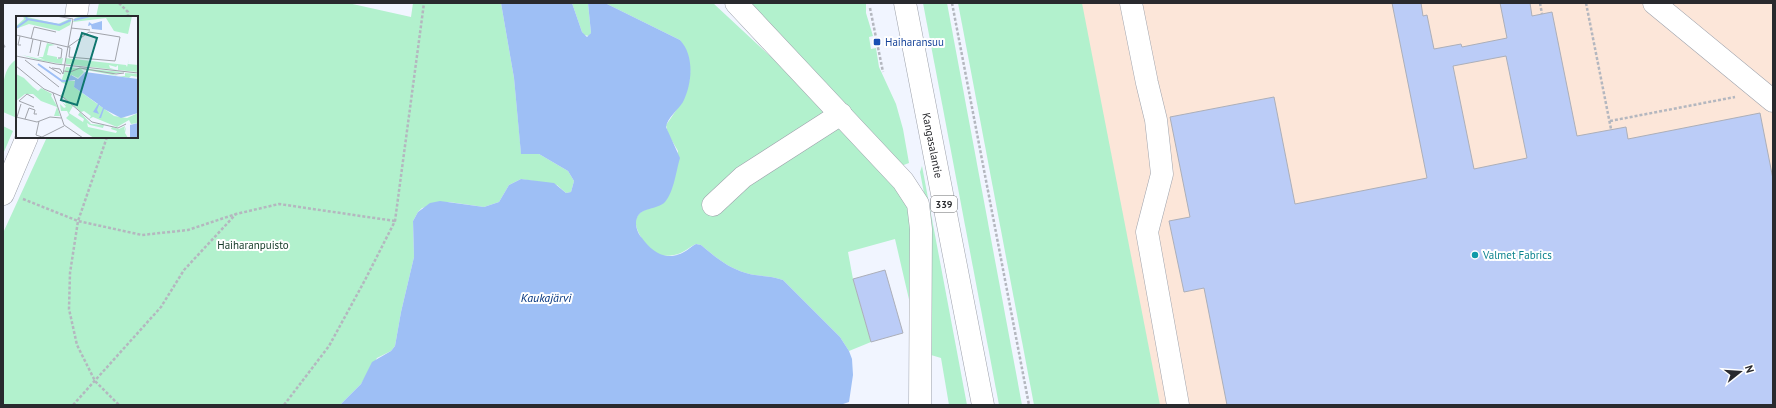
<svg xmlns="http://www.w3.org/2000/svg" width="1776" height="408" font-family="'PT Sans',sans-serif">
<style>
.industrial{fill:#fce6d9}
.green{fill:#b2f1cd}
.water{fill:#9ebff5}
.building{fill:#bbccf7;stroke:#acafb9;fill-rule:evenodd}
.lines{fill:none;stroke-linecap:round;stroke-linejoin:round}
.minor-casing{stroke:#9fa3ac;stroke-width:23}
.major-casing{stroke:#9fa3ac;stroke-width:23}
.path{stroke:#b4b7bf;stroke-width:2.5;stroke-dasharray:3 2;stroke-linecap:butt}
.minor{stroke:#fff;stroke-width:22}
.major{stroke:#fff;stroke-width:22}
.transit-dot{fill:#1a4fb4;stroke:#fff;stroke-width:1.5}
.culture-dot{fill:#0f9aa8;stroke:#fff;stroke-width:1.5}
.labels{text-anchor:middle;stroke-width:4;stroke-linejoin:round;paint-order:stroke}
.shield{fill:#fff;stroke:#696a6d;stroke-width:1}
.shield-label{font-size:10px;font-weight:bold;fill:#292a2e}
.transit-label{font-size:11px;fill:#164399;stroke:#fff;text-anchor:start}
.street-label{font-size:11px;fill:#292a2e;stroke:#fff}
.park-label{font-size:11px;fill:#143927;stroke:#fff}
.culture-label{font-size:11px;fill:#0d838f;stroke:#fff;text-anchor:start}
.water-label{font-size:12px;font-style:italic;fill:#05357f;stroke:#fff}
.inset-river{fill:none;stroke:#9ebff5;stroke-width:2}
.inset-road{fill:none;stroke:#a1a4ab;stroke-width:1}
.view{fill:#0f766e;fill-opacity:0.15;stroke:#0f766e;stroke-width:2}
.inset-edge{fill:none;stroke:#292a2e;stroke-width:2}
</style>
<rect width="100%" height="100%" fill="#f1f5ff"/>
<path class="industrial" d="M1065,3H1773V405H1145Z"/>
<g class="green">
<path d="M99,3H348L411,17L413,3H501L514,78L521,153L539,154L568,171L574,181L571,192L566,193L557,185L521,179L509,185L499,202L484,207L449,202L422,208L418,212L413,221L414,257L401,312L395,346L391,351L377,358L361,384L340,405H3V233L47,137H137V17H96Z"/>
<path d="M572,3H588L591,33L589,36L584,35L582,32Z"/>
<path d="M605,3H713L798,82L911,206V308L895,239L848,252L853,279L871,342L849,351L840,337L783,280C771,275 758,277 746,273C728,268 714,256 701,245L696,244C689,247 683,254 674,255C670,256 663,256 659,255C649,252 631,227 637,217C642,207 658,208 666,200L678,151L668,134L666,125C686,97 701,73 680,40Z"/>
<path d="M741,3H866V13L873,36L869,37L871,49L876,48L879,67L896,104L903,129L909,163L901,166Z"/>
<path d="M923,3H947L1022,405H999Z"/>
<path d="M958,3H1082L1160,405H1034Z"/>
<path d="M17,59V118L3,112C3,94 0,69 17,59Z"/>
<path d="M3,126L13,131L3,154Z"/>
<path d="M922,166L967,405H949L941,358L931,355L927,209L920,172Z"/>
</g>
<path class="water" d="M501,3H572L582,32L587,37L591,33L588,3H605L680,40C695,56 692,84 683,102C678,110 667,118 666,127L680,158C676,171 674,192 665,202C657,210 641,207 637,218C634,224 638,234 642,238C652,252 666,262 684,252C688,250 692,246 696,244L701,245C714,256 728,268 746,273C758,277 771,275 783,280L840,337L849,351L852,359L853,375L849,402L840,405H340L361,384L372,362L391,351L395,346L401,312L414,257L413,221L418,212L430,203L440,201L484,207L499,202L509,185L521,179L554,183L566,193L571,192L574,181L568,171L539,154H521L514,78Z"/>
<g class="building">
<path d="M1392,3H1421L1423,16L1427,15L1434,49L1461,44L1462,47L1507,38L1500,3H1530L1532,16L1552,12L1577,136L1626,127L1628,139L1760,113L1773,179V405H1227L1204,288L1184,292L1169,221L1190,217L1170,117L1274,97L1295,204L1427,178ZM1506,56L1527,158L1474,169L1453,66Z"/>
<path d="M885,270L903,333L871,342L853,279Z"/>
</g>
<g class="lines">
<defs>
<g id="minor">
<path d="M736,3L903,181L918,204L921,229L920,405"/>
<path d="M1131,3L1147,83L1156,120L1162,174L1147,232L1178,405"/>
<path d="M1654,3L1773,101"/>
<path d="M76,17L78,3"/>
<path d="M3,194L27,137"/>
<path d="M713,205L743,177L841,114"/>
</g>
<g id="major">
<path id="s1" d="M905,3L983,405"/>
</g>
</defs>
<use href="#minor" class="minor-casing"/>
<use href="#major" class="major-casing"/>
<g class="path">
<path d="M119,3L128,12V17"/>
<path d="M952,3L1029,405"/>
<path d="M1540,3L1542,14"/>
<path d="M1586,3L1611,129"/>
<path d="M870,8L883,72"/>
<path d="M3,45L5,48"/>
<path d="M1610,121L1735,97"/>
<path d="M107,137L78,221L70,273L69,309L77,345L95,381L119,405"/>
<path d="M23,199L78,221L142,235L188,230L236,214L279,204L395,221"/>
<path d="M73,405L161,307L184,270L236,214"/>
<path d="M284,405L329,346L365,280L395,221L424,3"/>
</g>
<use href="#minor" class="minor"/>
<use href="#major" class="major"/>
</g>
<rect class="transit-dot" x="873" y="38" width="8" height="8" rx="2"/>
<circle class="culture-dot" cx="1475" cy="255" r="4"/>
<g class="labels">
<rect class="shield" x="931" y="196" width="26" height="16" rx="3"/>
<g class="shield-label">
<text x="944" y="208">339</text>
</g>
<g class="transit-label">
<text x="885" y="46">Haiharansuu</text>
</g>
<g class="street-label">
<text dy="4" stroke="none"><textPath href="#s1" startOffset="145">Kangasalantie</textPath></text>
</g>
<g class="park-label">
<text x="253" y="249">Haiharanpuisto</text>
</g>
<g class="culture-label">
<text x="1483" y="259">Valmet Fabrics</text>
</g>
<g class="water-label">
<text x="546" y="302">Kaukajärvi</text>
</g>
</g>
<g transform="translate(16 16)">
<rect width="122" height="122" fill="#f1f5ff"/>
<path d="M7,0L42,8L53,3L55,5L54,9L43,15L13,8L2,12L0,10L8,3ZM65,0H116L112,18L98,15L90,2L57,6L59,2ZM31,27L39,29L33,30L31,39L41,41V43L47,42L46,48L22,44L6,39L29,44L22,41H27ZM49,42L110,49L111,51L113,43L112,48L122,49V56L102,54V49L100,51L93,49L94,52L101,54L50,48ZM50,51L107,56L97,58L102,60H109V57L122,58V61L110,59L115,60L113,62L65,53L68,56L62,62L56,59L51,65H59L58,71L98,100L111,102L122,97V107L115,108L113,104L101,111L77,101L73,103L75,100L68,95L65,96L45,79L51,69L45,66ZM0,58L8,62L17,71L22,75L25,72L36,78L35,80L41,90L44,100H38L41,91L25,85L17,78H9L0,85ZM48,83L57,90L53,97L67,106L68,103L62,99L64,96L75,108L88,109L87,112L74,109L71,107L72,111L100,117L101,115L95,113L96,111L103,113L109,110L108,115L110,111L109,117L112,122H78L67,115L50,102L53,99L51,95H45L44,88L48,92L50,91L46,86L50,89Z" fill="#b2f1cd"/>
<path d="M86,5V14L76,13L75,9L72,10L73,6L76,8ZM69,56L122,63V97L105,102L88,93L85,102H83L87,92L83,89L81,94L83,98L77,96L82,88L58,71L59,64L51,65L55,59L62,63ZM122,107V122H114V109Z" fill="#9ebff5"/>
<path class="inset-river" d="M11,3L44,9L55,4M58,4L74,0M0,12L11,4L10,0M22,48L46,65H51"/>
<path class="inset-road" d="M40,0L57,3M55,12L74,14M0,19L52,31L73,16L104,21L99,45L53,41L54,31H52M4,20L2,29H5M15,23L18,11L40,16M41,31L46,33L45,42H42M14,37L17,23M0,40L40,48L122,57M22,40L25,25M9,44L43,71M0,50L28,73L47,81L76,106L102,112L110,108M33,51L45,58M36,52L44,53L47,58M48,55L54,56L64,52L100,58L108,57M47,58L57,3M37,77L48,109L67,122M18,82L11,78L3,85L18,91M0,101L21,106L34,101L45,102M1,101L5,88M9,103L13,92L19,94L18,98H21M23,105L20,119L26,121L48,110"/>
<path class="view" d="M66,17L81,22L61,89L45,84Z"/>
<rect width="122" height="122" class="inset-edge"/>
</g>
<rect width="1776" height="408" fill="none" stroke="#292a2e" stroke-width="8"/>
<g transform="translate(1740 372) rotate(73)" stroke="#ffffff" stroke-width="3" paint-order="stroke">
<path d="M0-3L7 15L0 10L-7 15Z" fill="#292a2e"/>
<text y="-6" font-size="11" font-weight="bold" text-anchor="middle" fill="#292a2e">N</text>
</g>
</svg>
